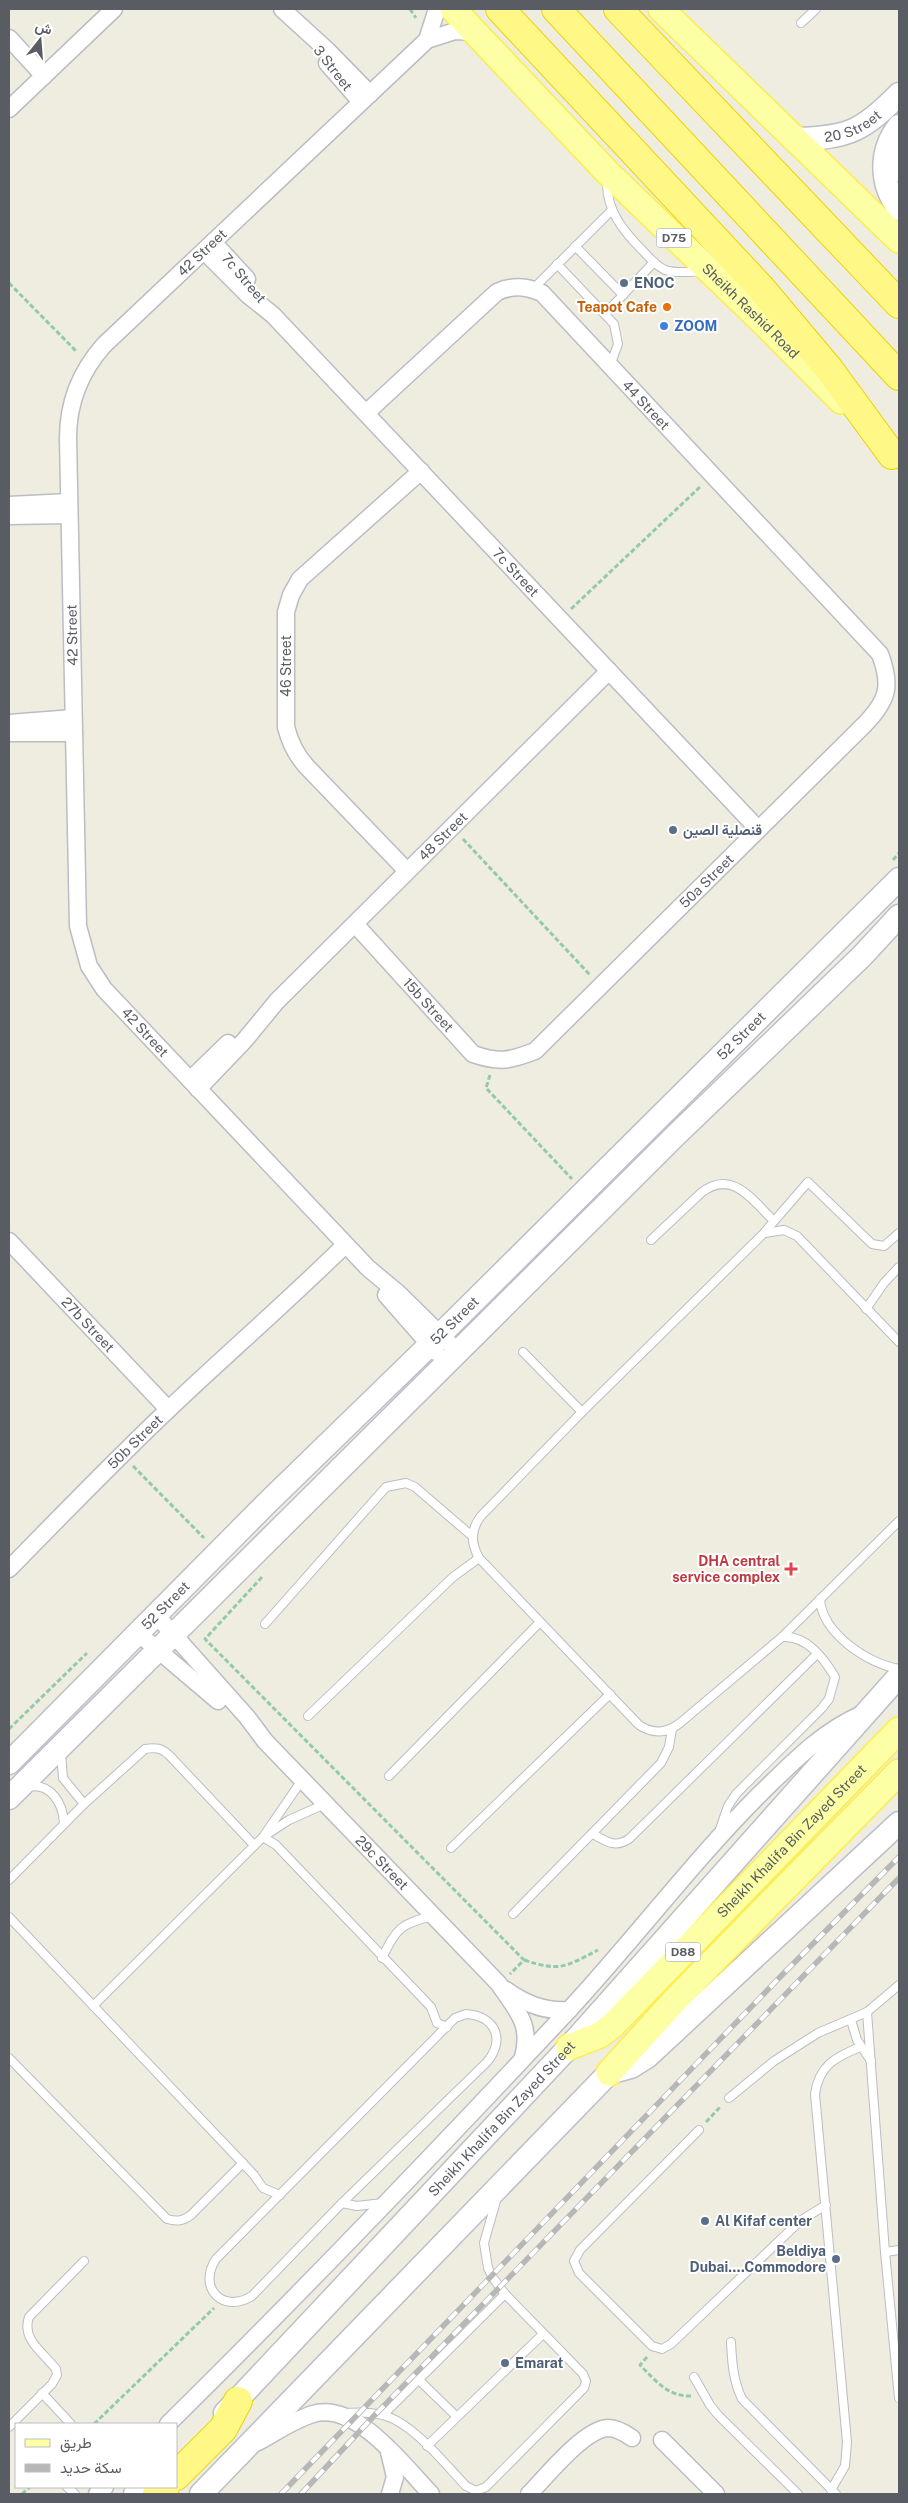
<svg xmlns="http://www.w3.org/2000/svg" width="908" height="2503" font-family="'Public Sans',Vazirmatn,sans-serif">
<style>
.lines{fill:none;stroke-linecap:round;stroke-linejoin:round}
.lane-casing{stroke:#bbbdc3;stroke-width:10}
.street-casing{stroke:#bbbdc3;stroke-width:19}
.secondary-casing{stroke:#bdbfc8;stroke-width:25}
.primary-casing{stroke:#fced4b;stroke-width:28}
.highway-casing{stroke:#eed200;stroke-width:30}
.path{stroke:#93c9ad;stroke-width:3;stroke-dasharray:5 2.5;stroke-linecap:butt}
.lane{stroke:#fff;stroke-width:8}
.street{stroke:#fff;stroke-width:16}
.secondary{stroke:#fff;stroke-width:22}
.primary{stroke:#fcffa4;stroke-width:25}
.highway{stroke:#fff886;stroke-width:28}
.rail-casing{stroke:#b6b7b7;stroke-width:5.5}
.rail{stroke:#fff;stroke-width:4;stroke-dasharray:11;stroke-linecap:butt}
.service-dot{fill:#5c6f8a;stroke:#fff;stroke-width:2}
.food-dot{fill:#e8710a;stroke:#fff;stroke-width:2}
.shop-dot{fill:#3f7fe0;stroke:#fff;stroke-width:2}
.health-dot{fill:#e0444e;stroke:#fff;stroke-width:2}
.labels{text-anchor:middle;stroke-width:4;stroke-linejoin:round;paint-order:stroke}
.shield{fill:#fff;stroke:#8b8d92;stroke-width:1}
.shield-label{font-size:12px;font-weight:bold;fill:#595c63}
.street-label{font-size:14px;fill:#595c63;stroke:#fff}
.service-label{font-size:14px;font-weight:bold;fill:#4e5e75;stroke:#fff;text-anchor:start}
.food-label{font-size:14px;font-weight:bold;fill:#c56008;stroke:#fff;text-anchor:end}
.shop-label{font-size:14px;font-weight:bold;fill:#366cbe;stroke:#fff;text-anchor:start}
.health-label{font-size:14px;font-weight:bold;fill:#be3a42;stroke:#fff;text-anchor:end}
</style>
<rect width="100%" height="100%" fill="#eeede0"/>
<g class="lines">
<defs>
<g id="lane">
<path d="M801,23L816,9"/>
<path d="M896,177L899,153"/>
<path d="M607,181C606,211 624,232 644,252C650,259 657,266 665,270C677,274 688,271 700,272"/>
<path d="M575,246L623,295"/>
<path d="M557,264L614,324L618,344L610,366"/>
<path d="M533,289L612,210"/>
<path d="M606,313L654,262"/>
<path d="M765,1233L784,1230L797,1236L899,1342"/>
<path d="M899,1233L884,1246L872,1244L808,1182L763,1234L582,1412L481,1516C470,1530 471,1543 479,1558L639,1725C653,1734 666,1734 680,1723L782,1637L899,1521"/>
<path d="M651,1240L701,1193C732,1168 753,1201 774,1221"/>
<path d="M866,1309L884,1283L899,1267"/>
<path d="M523,1352L582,1412"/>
<path d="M820,1599C822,1633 868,1664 899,1669"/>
<path d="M265,1624L386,1487L406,1483L415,1487L472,1536"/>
<path d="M308,1716L453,1577L479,1558"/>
<path d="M61,1753L63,1778L84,1804"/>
<path d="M389,1776L540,1622"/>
<path d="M28,1787C51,1782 63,1804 64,1823"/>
<path d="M719,1832L728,1806L736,1794L822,1708L829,1699L835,1677C823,1657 806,1635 782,1637"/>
<path d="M265,1834L302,1780"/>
<path d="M593,1834C607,1842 615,1848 629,1839L817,1654"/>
<path d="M263,1837L276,1845L431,2007L437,2023L447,2027"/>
<path d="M451,1848L610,1694"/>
<path d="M9,1880L84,1804L145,1749C156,1747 161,1748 169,1755L254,1845"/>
<path d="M513,1914L661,1763L669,1747L672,1729"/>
<path d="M9,1917L254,2175L263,2188L280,2195"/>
<path d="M382,1958C397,1928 400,1924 433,1916"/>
<path d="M93,2006L263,1837L289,1820L325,1804"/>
<path d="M867,2012L885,2252L899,2398"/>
<path d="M466,2014C495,2016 506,2039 487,2062L342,2203L252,2296C223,2314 197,2288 216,2259L455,2018Z"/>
<path d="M851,2020L857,2040L871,2061"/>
<path d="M9,2058L167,2219C177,2222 183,2221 191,2215L243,2163"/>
<path d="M729,2098L774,2061L818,2033L867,2012L899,1985"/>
<path d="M699,2130L580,2250L574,2261L579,2273L652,2346L662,2349L671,2344L800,2221L826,2205"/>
<path d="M342,2203L357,2206L383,2203"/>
<path d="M885,2252L899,2250"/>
<path d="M731,2342C732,2362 733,2380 742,2399L836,2494"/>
<path d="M694,2377L710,2405L718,2415L798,2494"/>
<path d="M418,2379L456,2416"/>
<path d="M42,2393L71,2424"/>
<path d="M344,2413C357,2412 370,2412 383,2415C413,2423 444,2463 466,2486L476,2491L486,2487L584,2388L586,2381L583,2374L505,2294L493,2278L488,2268L484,2243L496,2201"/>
<path d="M383,2415L505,2294"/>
<path d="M9,2427L52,2384L57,2375L56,2369C44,2353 21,2340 29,2317L84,2261"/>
<path d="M427,2446L543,2334"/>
<path d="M67,2487L75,2494"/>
<path d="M831,2490L845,2466L847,2442L815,2094C819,2065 836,2057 860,2047"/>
</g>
<g id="street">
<path d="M282,9L328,51L370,94"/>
<path d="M9,38L44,76"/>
<path d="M427,40L437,9"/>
<path d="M327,63L361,102"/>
<path d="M9,109L114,9"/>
<path d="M213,242L247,279"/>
<path id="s1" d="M204,251L248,295L273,315L758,829"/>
<path d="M9,505L69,502"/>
<path d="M9,516L69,515"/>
<path d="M9,723L73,718"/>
<path d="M9,733H74"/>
<path d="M407,871L307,767C296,755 290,743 286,727V612L291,595L300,579L421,471"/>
<path id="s2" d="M355,924L473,1054C499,1063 509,1061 535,1051L865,724C888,700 892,686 880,654L542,293C526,286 513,285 497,292L366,413"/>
<path d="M190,1080L228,1043"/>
<path id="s3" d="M198,1089L244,1041L277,1001L609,671"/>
<path id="s4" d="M9,1241L168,1409"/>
<path d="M386,1295L436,1352"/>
<path id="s5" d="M458,1352L398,1293L368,1268L104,989L89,966L78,926L68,438C68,402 80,372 104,345L427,40L455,31L474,32"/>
<path id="s6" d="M9,1569C62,1515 115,1460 170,1408C228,1353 288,1301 345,1245"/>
<path id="s7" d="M157,1616L247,1717L265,1741L499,1984C517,2011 532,2024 523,2057"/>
<path d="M139,1634L218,1701"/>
<path d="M506,1990C525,2004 545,2012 569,2010"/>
<path d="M168,2424C304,2290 437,2151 568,2011C634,1940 692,1862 760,1794C792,1763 821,1732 862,1714"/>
<path d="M662,2440L716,2494"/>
<path d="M258,2442C275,2433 293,2420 313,2414C356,2401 404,2466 431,2494"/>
<path d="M389,2452L395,2477L390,2494"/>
<path d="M97,2494L105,2487"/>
<path d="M529,2494C546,2477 584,2429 608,2428C617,2428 625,2433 632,2438"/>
</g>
<g id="secondary">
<path d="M899,126C879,151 880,184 899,209"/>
<path id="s8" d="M796,139C848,138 863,131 899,94"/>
<path id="s9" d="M9,1763L267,1503L441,1334L899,879"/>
<path d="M9,1798L676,1135L862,956L899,916"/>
<path id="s10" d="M225,2413L569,2047L899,1676"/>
<path d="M135,2494L144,2487"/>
<path d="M201,2494L609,2073L631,2067L647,2057L899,1823"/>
</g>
<g id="primary">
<path id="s11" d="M453,9L607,172L766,325L841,401"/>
<path d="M661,9L899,240"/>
<path id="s12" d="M569,2047L600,2035L613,2025L899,1730"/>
<path d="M609,2073L676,1999L899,1772"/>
</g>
<g id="highway">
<path d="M500,9L760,287L829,369L892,455"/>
<path d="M556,9L899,376"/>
<path d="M618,9L899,304"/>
<path d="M176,2476L223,2429L238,2401"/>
<path d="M157,2494L165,2487"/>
</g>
</defs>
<use href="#lane" class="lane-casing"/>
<use href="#street" class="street-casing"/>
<use href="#secondary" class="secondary-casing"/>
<use href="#primary" class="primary-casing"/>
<use href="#highway" class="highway-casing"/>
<g class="path">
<path d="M410,9L416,18"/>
<path d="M9,283L77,352"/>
<path d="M571,609L701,486"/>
<path d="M463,839L590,975"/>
<path d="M893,860L899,853"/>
<path d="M490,1075L486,1088L572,1179"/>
<path d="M133,1466L204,1538"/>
<path d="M262,1577L205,1639L524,1960L510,1974"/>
<path d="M9,1729L87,1653"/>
<path d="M524,1960C560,1972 565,1967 598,1950"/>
<path d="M706,2122L721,2106"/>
<path d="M647,2357L640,2365C656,2381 668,2397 692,2396"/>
<path d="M94,2424L214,2308"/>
<path d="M22,2494L30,2487"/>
</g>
<use href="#lane" class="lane"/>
<use href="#street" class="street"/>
<use href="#secondary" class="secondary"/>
<use href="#primary" class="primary"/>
<use href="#highway" class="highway"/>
<defs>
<g id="rail">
<path d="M281,2494L783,1974L899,1857"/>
<path d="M301,2494L372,2418L899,1878"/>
</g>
</defs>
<use href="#rail" class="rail-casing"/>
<use href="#rail" class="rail"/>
</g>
<g class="service-dot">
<circle cx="624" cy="283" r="5"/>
<circle cx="673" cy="830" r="5"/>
<circle cx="705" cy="2221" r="5"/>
<circle cx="836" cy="2259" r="5"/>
<circle cx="505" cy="2363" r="5"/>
</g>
<circle class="food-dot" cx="667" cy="307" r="5"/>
<circle class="shop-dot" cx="664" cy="326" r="5"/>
<path class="health-dot" d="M788.5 1561.5h5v5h5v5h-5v5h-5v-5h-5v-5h5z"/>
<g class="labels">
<g class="shield">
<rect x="656.5" y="228.5" width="35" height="19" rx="4"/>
<rect x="665.5" y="1942.5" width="35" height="19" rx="4"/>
</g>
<g class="shield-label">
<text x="674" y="242">D75</text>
<text x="683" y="1956">D88</text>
</g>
<g class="street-label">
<text transform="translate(333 68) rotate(52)" y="5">3 Street</text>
<text dy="5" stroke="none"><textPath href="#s8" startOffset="59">20 Street</textPath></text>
<text dy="5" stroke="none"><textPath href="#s5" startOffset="1301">42 Street</textPath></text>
<text transform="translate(244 278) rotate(50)" y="5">7c Street</text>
<text dy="5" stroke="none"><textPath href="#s11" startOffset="424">Sheikh Rashid Road</textPath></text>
<text transform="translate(646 405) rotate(47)" y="5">44 Street</text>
<text dy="5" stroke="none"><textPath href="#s1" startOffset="448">7c Street</textPath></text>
<text transform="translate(72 635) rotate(-91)" y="5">42 Street</text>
<text transform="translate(286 666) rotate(-90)" y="5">46 Street</text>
<text dy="5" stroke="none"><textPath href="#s3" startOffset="352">48 Street</textPath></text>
<text dy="5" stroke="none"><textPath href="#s2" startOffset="481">50a Street</textPath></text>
<text dy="5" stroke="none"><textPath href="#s2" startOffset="109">15b Street</textPath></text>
<text transform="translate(145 1032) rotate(47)" y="5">42 Street</text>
<text dy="5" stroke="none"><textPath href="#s9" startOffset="1032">52 Street</textPath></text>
<text dy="5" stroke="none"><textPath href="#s9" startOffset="628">52 Street</textPath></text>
<text dy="5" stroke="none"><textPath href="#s4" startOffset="115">27b Street</textPath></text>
<text dy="5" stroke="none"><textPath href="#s6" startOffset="179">50b Street</textPath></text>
<text dy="5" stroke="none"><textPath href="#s9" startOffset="222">52 Street</textPath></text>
<text dy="5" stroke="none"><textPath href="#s12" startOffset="306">Sheikh Khalifa Bin Zayed Street</textPath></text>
<text dy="5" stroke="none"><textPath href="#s7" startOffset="334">29c Street</textPath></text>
<text dy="5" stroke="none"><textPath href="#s10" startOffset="404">Sheikh Khalifa Bin Zayed Street</textPath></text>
</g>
<g class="service-label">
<text x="634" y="288">ENOC</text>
<text x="683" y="835">قنصلية الصين</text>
<text x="715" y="2226">Al Kifaf center</text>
<text x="826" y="2256" text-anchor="end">Beldiya<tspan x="826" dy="16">Dubai....Commodore</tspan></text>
<text x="515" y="2368">Emarat</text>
</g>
<g class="food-label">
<text x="657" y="312">Teapot Cafe</text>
</g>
<g class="shop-label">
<text x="674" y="331">ZOOM</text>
</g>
<g class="health-label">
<text x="780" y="1566">DHA central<tspan x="780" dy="16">service complex</tspan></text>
</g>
</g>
<rect width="908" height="2503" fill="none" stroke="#595c63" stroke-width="20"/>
<rect x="15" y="2423" width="162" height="65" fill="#ffffff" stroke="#bdbec1"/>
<rect x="25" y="2439" width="25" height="8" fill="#fcffa4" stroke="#bdbec1"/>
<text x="60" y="2448" font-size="15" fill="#595c63">طريق</text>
<rect x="25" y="2464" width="25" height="8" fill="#b6b7b7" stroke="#bdbec1"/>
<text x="60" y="2473" font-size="15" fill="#595c63">سكة حديد</text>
<g transform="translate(40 40) rotate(17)" stroke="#ffffff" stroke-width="4" paint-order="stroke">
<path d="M0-4L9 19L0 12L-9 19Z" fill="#595c63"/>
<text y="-8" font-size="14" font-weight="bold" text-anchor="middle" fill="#595c63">ش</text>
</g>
</svg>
